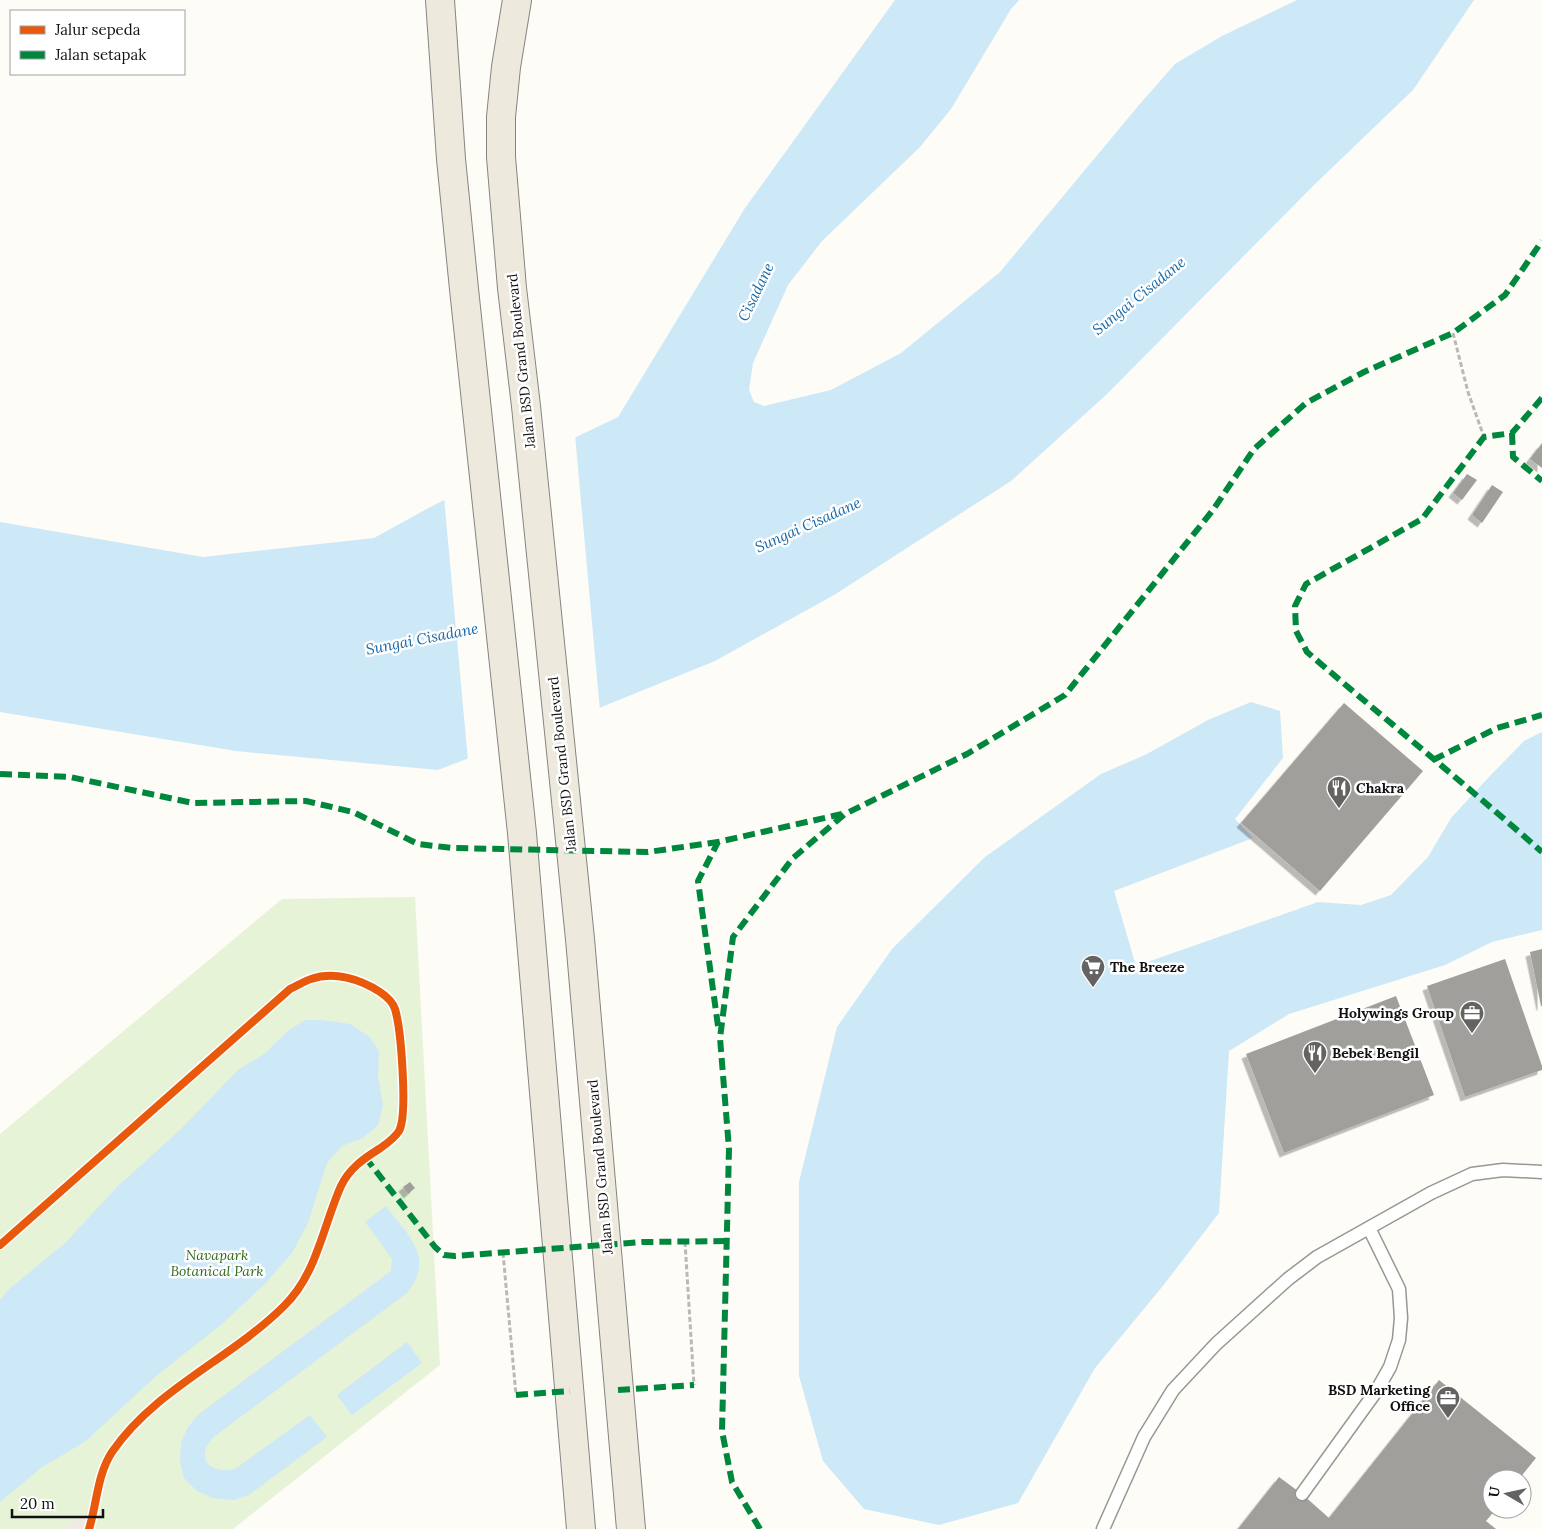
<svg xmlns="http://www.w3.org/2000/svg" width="1542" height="1529" font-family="Lora,serif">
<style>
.park{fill:#e7f3d7}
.plaza{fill:#edebe2}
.water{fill:#cde8f7}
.pier{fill:#fdfcf7}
.building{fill:#a19f9c;filter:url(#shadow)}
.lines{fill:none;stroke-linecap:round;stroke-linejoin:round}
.service-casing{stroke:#979795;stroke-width:15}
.primary-casing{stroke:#858482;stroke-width:30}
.path{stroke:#b9b9b8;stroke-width:3;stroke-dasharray:5 2.5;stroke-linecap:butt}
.service{stroke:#fffffe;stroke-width:12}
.primary{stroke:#ede9dc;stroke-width:28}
.quiet{stroke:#00873e;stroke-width:6;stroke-dasharray:12 6;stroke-linecap:butt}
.cycleway-casing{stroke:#fff;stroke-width:11}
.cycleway{stroke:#e8590c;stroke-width:8}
.labels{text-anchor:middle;stroke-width:5;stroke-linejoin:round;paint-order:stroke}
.street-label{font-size:14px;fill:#111;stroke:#fff}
.poi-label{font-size:14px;font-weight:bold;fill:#111;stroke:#fff;text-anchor:start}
.park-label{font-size:14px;font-style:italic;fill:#2f6b1f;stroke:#fff}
.water-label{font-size:15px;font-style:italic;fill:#1768a6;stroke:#fff}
</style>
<defs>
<filter id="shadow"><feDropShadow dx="-4.5" dy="4.5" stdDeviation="0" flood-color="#0004"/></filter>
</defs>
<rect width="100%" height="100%" fill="#fdfcf7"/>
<path class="park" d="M415,897L440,1365L233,1529H0V1134L282,899Z"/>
<path class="plaza" d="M95,1510L89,1529H58Z"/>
<g class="water">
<path d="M895,0H1019L1011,9L951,109L920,147L822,241L788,285L753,363L749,390L754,402L764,406L831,390L901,353L1000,272L1139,105L1175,64L1222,36L1297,0H1474L1413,90L1314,185L1106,395L1011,481L834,595L715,661L604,706L438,770L236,751L0,712V522L203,557L374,538L434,505L618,417L745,208Z"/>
<path d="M1251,702L1280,711L1283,758L1235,819L1253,838L1114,891L1136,966L1318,902L1361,905L1391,895L1428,857L1451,818L1488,778L1524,741L1542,732V930L1492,942L1445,965L1289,1014L1229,1051L1219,1213L1162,1287L1095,1368L1018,1503L939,1525L864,1509L823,1461L799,1376V1182L837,1027L892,949L985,857L1101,774L1147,754L1208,720Z"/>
<path d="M305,1020H322L350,1024L370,1037L379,1051L378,1076L383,1105L378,1125L363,1138L342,1146L327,1163L308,1223L292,1253L265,1284L222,1324L156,1376L86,1441L41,1468L0,1502V1300L8,1290L65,1243L118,1186L181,1129L238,1070L264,1054L288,1031Z"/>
<path d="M386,1206C408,1236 436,1257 407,1293L215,1436C194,1456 208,1475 235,1469L310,1415L327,1437L249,1495L233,1500L213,1498L197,1491L184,1478L180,1461L181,1442L188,1427L199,1414L391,1271L392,1259L365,1222Z"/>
<path d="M407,1342L422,1363L352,1415L337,1395Z"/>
</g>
<path class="pier" d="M575,435L600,711L468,761L444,497Z"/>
<g class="building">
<path d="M1542,443V468L1530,459Z"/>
<path d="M1467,474L1477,480L1462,500L1453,493Z"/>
<path d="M1492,485L1503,492L1482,523L1472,515Z"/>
<path d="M1344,703L1423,771L1320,891L1241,823Z"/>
<path d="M1542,949V1006H1541L1530,952Z"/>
<path d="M1505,959L1542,1066V1070L1465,1097L1427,986Z"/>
<path d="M1396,996L1434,1095L1284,1153L1246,1054Z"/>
<path d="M410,1182L415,1188L408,1194L403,1187Z"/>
<path d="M1439,1380L1536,1458L1519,1479H1492V1509H1496L1486,1521L1496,1529H1238L1279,1477L1302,1494L1329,1518Z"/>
</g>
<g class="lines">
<defs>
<g id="service">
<path d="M1302,1494L1377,1390L1390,1367L1399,1340L1401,1318L1399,1289L1369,1228"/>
<path d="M1103,1529L1144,1437L1173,1390L1216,1344L1288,1279L1317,1257L1431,1193L1472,1174L1503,1170L1542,1172"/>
</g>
<g id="primary">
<path d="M440,0L451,159L464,289L522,833L581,1529"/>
<path d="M517,0L506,67L501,117V157L512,288L526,406L580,939L631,1529"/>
</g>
</defs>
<use href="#service" class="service-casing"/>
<use href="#primary" class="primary-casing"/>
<g class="path">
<path d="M1453,333L1468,392L1484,437"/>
<path d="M685,1242L694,1385"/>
<path d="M503,1253L516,1395"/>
</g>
<use href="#service" class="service"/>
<use href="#primary" class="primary"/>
<g class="quiet">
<path d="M1542,398L1512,433L1484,437L1422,519L1306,584L1295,606L1296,631L1307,652C1385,719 1465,784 1542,852"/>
<path d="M1512,433L1513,457L1542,481"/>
<path d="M1433,760L1497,728L1542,715"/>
<path d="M0,774L70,777L193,803L306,801L353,812L418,844L452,848L648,852L718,842"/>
<path d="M718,1026L698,881L718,842L842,814"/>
<path d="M365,1157L435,1247L444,1255L455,1256L643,1242L727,1241"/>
<path d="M618,1390L694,1385"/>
<path d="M516,1395L570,1391"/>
<path d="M760,1529L732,1482L722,1431L729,1149L720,1038L733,937L793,858L845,814L967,754L1065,695L1213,510L1254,449L1306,403L1364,372L1453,333L1505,295L1542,241"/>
</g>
<defs>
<path id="cycleway" d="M0,1245L290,989C297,986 304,981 311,979C334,971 360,979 380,992C386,996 393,1003 395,1009C401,1029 408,1115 399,1131C394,1139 386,1144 379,1149C363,1159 349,1169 341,1186C323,1226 317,1274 284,1306C231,1359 155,1389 112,1452C97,1475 97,1504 89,1529"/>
</defs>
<use href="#cycleway" class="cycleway-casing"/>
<use href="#cycleway" class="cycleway"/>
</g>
<defs>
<symbol id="restaurant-pin" viewBox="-11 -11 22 30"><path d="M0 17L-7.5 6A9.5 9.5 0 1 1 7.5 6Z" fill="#646362" stroke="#fff"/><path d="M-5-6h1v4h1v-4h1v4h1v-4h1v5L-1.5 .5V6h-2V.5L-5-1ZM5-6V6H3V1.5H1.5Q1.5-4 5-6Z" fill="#fff"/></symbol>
<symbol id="supermarket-pin" viewBox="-11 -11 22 30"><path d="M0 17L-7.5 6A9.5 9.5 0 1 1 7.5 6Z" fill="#646362" stroke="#fff"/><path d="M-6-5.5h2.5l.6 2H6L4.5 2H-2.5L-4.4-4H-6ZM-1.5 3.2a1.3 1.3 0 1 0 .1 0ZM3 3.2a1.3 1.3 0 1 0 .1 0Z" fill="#fff"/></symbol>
<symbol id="office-pin" viewBox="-11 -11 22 30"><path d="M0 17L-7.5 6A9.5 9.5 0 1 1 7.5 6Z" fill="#646362" stroke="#fff"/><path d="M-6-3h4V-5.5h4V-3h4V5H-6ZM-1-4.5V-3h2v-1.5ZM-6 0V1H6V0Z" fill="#fff"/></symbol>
</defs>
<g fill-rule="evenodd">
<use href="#restaurant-pin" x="1325" y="774" width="28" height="38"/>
<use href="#supermarket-pin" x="1079" y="953" width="28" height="38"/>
<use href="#office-pin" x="1458" y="999" width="28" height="38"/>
<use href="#restaurant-pin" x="1301" y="1039" width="28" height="38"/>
<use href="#office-pin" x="1434" y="1384" width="28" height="38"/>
</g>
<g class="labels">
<g class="street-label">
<text transform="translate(521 361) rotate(-96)" y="5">Jalan BSD Grand Boulevard</text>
<text transform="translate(562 764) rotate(-96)" y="5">Jalan BSD Grand Boulevard</text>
<text transform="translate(600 1167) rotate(-95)" y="5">Jalan BSD Grand Boulevard</text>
</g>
<g class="poi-label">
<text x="1356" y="793">Chakra</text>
<text x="1110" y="972">The Breeze</text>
<text x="1454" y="1018" text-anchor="end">Holywings Group</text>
<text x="1332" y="1058">Bebek Bengil</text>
<text x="1430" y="1395" text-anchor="end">BSD Marketing<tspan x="1430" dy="16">Office</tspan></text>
</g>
<g class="park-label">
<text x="217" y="1260">Navapark<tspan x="217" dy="16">Botanical Park</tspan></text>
</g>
<g class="water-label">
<text transform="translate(756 292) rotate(-64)" y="5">Cisadane</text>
<text transform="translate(1139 296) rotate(-39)" y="5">Sungai Cisadane</text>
<text transform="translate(808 525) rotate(-24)" y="5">Sungai Cisadane</text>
<text transform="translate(422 639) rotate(-11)" y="5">Sungai Cisadane</text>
</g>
</g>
<rect x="10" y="10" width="175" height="65" fill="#ffffff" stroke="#a0a0a0"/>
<rect x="20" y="26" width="25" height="8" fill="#e8590c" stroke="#a0a0a0"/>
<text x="55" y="35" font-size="15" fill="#111111">Jalur sepeda</text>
<rect x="20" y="51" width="25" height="8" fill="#00873e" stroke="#a0a0a0"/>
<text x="55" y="60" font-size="15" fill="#111111">Jalan setapak</text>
<g transform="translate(1507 1494) rotate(279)"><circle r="24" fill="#ffffff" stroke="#a0a0a0"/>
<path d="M0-4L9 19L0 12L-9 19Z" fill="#646362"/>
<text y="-8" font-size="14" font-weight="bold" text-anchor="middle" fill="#111111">U</text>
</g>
<path d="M12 1509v8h91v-8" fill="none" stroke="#111111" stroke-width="2.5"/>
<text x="20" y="1509" font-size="15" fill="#111111" stroke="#ffffff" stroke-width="4" paint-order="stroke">20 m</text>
</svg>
